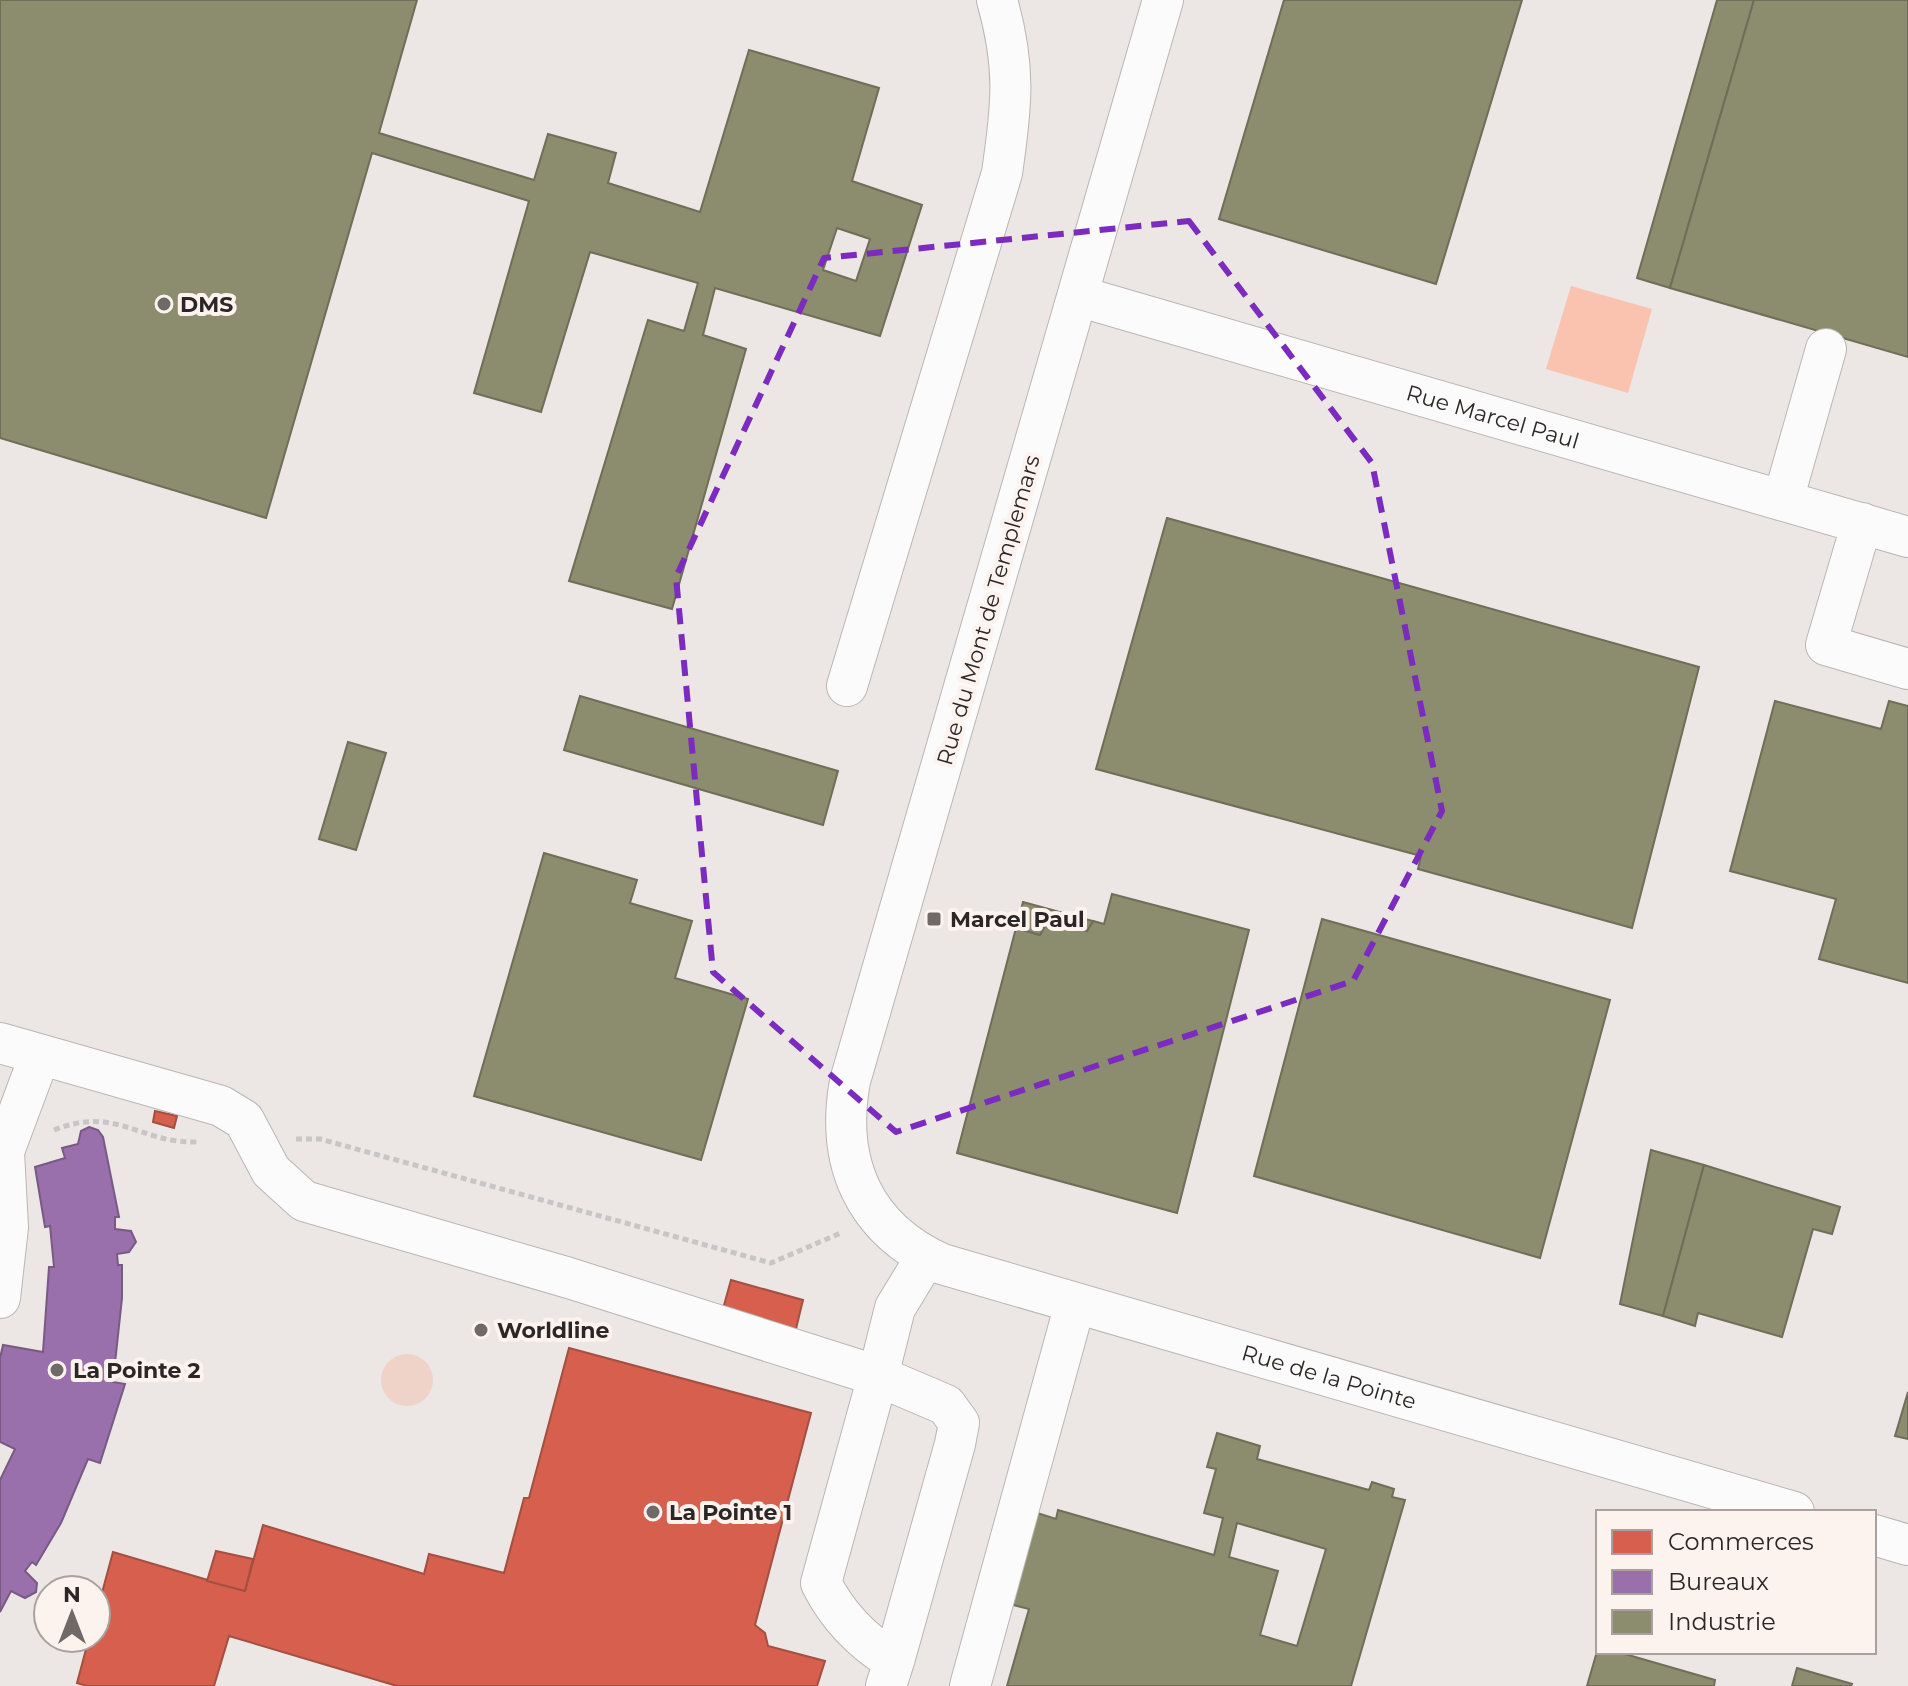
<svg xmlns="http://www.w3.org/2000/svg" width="1908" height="1686" font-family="Montserrat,sans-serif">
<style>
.green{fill:#efd3c9}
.water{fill:#f9c3b0}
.shops{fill:#d6604d;stroke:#a34f41;stroke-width:2}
.offices{fill:#9970ab;stroke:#785a83;stroke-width:2}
.industry{fill:#8c8c6e;stroke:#6f6e58;stroke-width:2;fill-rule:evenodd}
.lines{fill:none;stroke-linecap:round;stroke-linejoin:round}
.minor-casing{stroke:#bab6b4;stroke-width:42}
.path{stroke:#c7c5c5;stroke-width:5;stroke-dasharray:6 4;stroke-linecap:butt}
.minor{stroke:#fcfbfb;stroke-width:40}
.marked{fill:none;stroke:#7b2cbf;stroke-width:6;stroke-dasharray:16 10;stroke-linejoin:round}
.poi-dot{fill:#6f6a68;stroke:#fcf2ee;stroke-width:3}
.labels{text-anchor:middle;stroke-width:8;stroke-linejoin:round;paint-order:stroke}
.poi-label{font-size:22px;font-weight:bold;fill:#2b2726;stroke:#fcf2ee;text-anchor:start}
.street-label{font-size:22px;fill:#2b2726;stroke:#fcf2ee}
</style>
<rect width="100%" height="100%" fill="#ece6e4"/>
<circle class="green" cx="407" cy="1380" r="26"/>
<path class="water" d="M1571,286L1652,309L1628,393L1546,369Z"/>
<g class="shops">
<path d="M155,1111L177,1116L174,1128L153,1122Z"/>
<path d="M731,1280L803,1300L794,1337L721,1316Z"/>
<path d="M569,1348L811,1413L755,1625L765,1633L768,1646L825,1661L817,1686H397L229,1636L214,1686H87L77,1683L89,1638H96V1615L113,1552L245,1591L263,1525L424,1574L429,1554L504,1573L524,1498H529Z"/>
<path d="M216,1551L253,1559L245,1591L207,1581Z"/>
</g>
<path class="offices" d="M89,1127L98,1130L103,1137L119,1217H115V1229L131,1231L136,1242L129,1252L117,1254L118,1265H122V1298L113,1382L125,1384L100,1463L88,1459L61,1523L36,1565L32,1562L25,1571L37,1583L36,1592L25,1598L11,1591L0,1612V1480L15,1449L0,1442V1358L3,1345L43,1352L49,1267H54L50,1226L45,1227L35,1167L65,1158L62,1148L78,1144L81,1131Z"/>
<g class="industry">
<path d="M0,0H417L379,133L534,180L548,134L616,153L608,183L700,212L749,50L879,88L852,181L922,205L880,336L715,288L703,335L746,349L672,609L569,581L648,320L684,331L698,283L590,252L541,412L474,393L529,201L372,153L266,518L0,438ZM837,228L870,239L856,281L823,270Z"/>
<path d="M1284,0H1522L1436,284L1219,219Z"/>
<path d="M1717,0H1754L1670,288L1637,278Z"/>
<path d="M1754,0H1908V357L1670,288Z"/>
<path d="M1167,518L1699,667L1632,928L1418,869L1421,856L1096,769Z"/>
<path d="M580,696L838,771L823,825L564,750Z"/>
<path d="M1775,701L1881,729L1889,701L1908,706V983L1819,959L1836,899L1730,871Z"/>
<path d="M348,742L386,753L356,850L319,839Z"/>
<path d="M544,853L637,880L630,903L692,921L675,978L748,999L701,1160L474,1096Z"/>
<path d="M1112,894L1249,930L1177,1213L957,1153L1016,928L1040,935L1048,920L1087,931L1093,921L1104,924Z"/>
<path d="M1023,902L1093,921L1087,931L1048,920L1040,935L1016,928Z"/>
<path d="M1322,919L1610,1000L1540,1258L1254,1176Z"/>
<path d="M1651,1150L1704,1165L1663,1316L1620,1304Z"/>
<path d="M1704,1165L1840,1207L1832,1234L1813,1229L1782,1337L1698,1313L1695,1326L1663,1316Z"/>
<path d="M1908,1392V1439L1895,1436Z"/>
<path d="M1217,1433L1260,1446L1257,1459L1369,1490L1372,1482L1394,1489L1392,1497L1405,1500L1351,1686H1007L1029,1609L1005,1603L1031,1511L1056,1519L1058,1510L1214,1555L1223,1518L1204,1513L1216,1469L1207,1467ZM1237,1523L1326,1549L1297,1646L1260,1635L1278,1571L1229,1557Z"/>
<path d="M1598,1648V1652H1618L1715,1680L1714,1686H1587Z"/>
<path d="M1797,1668L1852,1684L1851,1686H1792Z"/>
</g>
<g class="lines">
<defs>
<g id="minor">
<path id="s1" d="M1163,0L850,1081C835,1163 864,1229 942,1264L1794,1512"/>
<path id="s2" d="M1078,296L1908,537"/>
<path d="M1783,500L1826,349"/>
<path d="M1862,523L1826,645L1908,669"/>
<path d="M847,686L1002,173C1012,105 1016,67 997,0"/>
<path d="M0,1043L221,1106L244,1120L271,1171L304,1201L569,1278L878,1376L895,1308L926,1257"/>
<path d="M0,1162L40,1055"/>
<path d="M0,1298L8,1227L4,1152"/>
<path d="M1874,1535L1908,1545"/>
<path d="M886,1686L894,1661L955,1444L959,1423L946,1405L878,1376L821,1583C837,1615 863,1642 894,1661"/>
<path d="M970,1686L1075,1304"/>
</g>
</defs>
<use href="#minor" class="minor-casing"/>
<g class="path">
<path d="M54,1130C118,1105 139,1144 198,1142"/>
<path d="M296,1139H320L771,1263L843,1232"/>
</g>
<use href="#minor" class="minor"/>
</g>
<path class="marked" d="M1189,221L1372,463L1442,811L1353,981L896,1132L713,972L676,577L824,258Z"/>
<g class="poi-dot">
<circle cx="164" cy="304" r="8"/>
<rect x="926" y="911" width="16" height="16" rx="4"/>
<circle cx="481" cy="1330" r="8"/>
<circle cx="57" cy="1370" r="8"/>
<circle cx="653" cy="1512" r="8"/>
</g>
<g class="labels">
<g class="poi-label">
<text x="180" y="312">DMS</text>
<text x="950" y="927">Marcel Paul</text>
<text x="497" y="1338">Worldline</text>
<text x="73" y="1378">La Pointe 2</text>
<text x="669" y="1520">La Pointe 1</text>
</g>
<g class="street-label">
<text dy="8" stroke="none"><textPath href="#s2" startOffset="432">Rue Marcel Paul</textPath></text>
<text transform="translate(988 610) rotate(-74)" y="8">Rue du Mont de Templemars</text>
<text dy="8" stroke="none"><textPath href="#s1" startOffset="1752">Rue de la Pointe</textPath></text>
</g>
</g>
<rect x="1596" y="1510" width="280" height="144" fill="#fcf2ee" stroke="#a8a19e" stroke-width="2"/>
<rect x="1612" y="1530" width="40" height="24" fill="#d6604d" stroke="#a8a19e" stroke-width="2"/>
<text x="1668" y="1550" font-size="24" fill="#2b2726">Commerces</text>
<rect x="1612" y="1570" width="40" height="24" fill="#9970ab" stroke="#a8a19e" stroke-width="2"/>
<text x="1668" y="1590" font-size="24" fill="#2b2726">Bureaux</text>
<rect x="1612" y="1610" width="40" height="24" fill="#8c8c6e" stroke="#a8a19e" stroke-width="2"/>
<text x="1668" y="1630" font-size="24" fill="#2b2726">Industrie</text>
<g transform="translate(72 1614)"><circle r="38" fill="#fcf2ee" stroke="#a8a19e" stroke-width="2"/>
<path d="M0-6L14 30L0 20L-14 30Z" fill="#6f6a68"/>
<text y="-12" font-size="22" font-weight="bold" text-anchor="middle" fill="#2b2726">N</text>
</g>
</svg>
